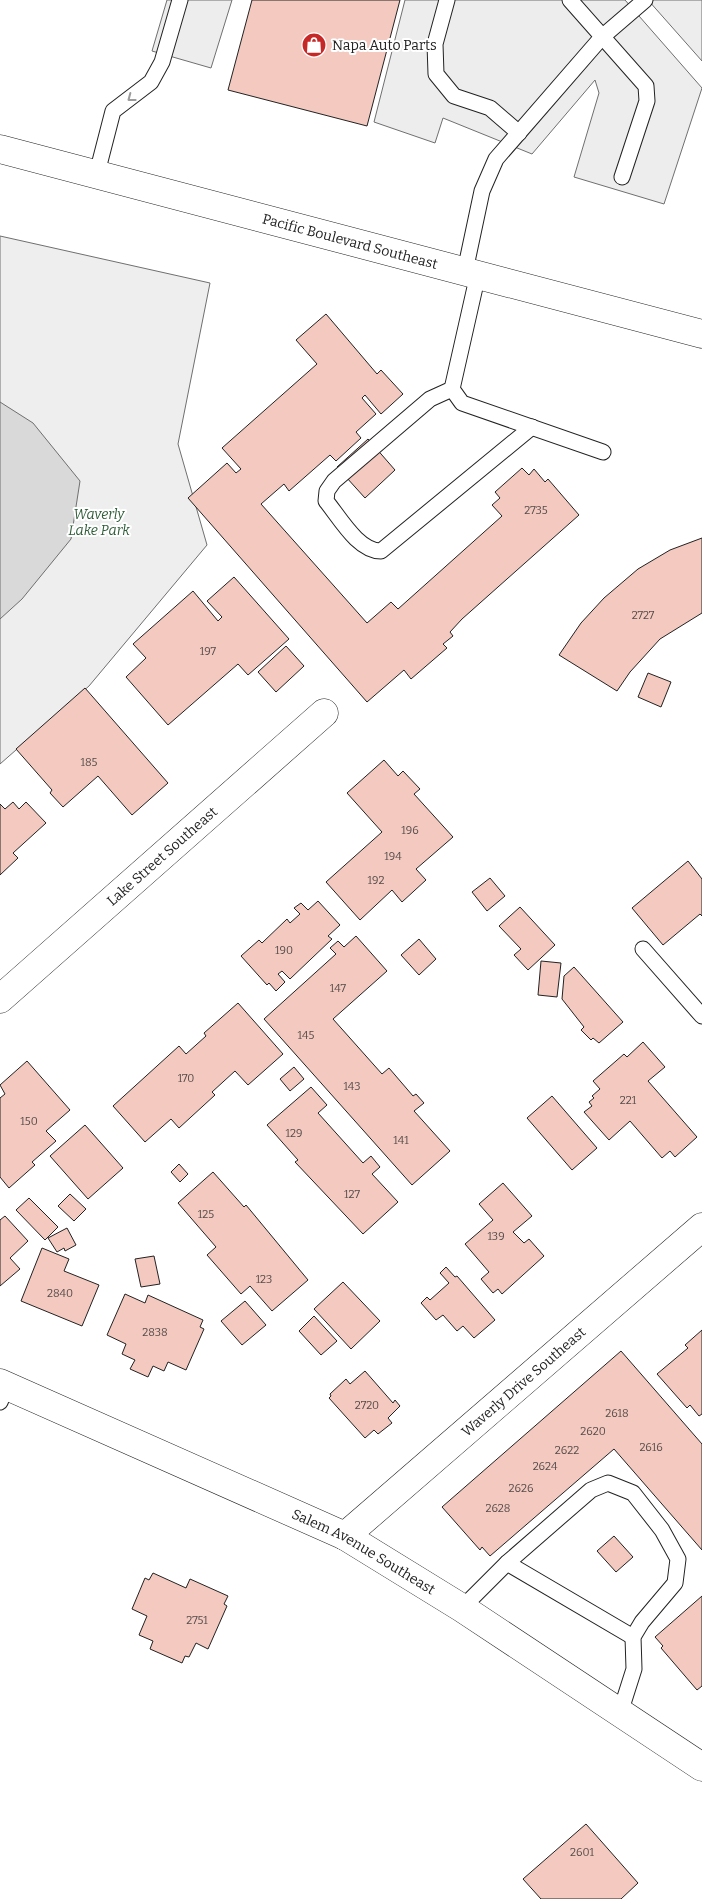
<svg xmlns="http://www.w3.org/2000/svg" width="702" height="1899" font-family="Bitter,serif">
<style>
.green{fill:#eee;stroke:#6f6f6f}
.parking{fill:#ededed;stroke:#6f6f6f}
.water{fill:#d9d9d9;stroke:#6f6f6f}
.building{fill:#f3c9c0;stroke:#222}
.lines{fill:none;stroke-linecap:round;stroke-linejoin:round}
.service-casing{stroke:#222;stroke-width:17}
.minor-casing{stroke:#222;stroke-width:29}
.tertiary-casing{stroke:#222;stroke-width:29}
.secondary-casing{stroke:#222;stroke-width:29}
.trunk-casing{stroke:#222;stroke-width:29}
.service{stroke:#fff;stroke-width:15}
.minor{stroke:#fff;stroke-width:28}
.tertiary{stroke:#fff;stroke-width:28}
.secondary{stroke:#fff;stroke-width:28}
.trunk{stroke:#fff;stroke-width:28}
.oneway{stroke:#9c9c9c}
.labels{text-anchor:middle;stroke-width:4;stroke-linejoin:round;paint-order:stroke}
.number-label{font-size:11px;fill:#564c4a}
.poi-label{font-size:14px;fill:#222;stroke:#fff;text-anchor:start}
.street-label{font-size:14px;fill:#222;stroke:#fff}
.park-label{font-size:14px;font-style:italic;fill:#2f5e38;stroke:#fff}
</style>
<rect width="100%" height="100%" fill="#fff"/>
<path class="green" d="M0,236L210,283L178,444L207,545L89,686L0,764Z"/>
<g class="parking">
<path d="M167,0H232L211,68L152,51Z"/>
<path d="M405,0H625L702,88L664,204L574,177L599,93L595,80L532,154L443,118L435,143L374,122Z"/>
<path d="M648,0H702V61Z"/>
</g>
<path class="water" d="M0,402L33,423L80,481L71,539L22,599L0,619Z"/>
<g class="building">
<path d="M252,0H400L367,126L228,90Z"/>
<path d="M326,314L377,374L381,370L403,394L381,414L365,395L362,398L376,414L356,432L361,438L336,461L330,455L289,491L284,484L261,504L367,623L391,602L398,609L502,516L492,505L500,498L495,492L522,468L529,475L534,469L545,482L548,479L579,515L462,619L450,632L453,636L443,644L447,648L411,679L404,670L367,702L188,498L227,463L236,473L241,469L222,448L317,364L296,340Z"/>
<path d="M368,439L395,470L365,498L337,467Z"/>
<path d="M702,538V613L660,639L630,672L617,691L559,655L581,623L604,598L638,569L670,550Z"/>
<path d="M234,577L289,639L248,675L238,664L168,725L126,677L146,658L133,644L193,591L218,621L222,617L207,601Z"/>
<path d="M286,646L304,666L276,692L258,672Z"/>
<path d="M648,673L671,682L661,707L638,697Z"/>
<path d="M85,688L168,783L132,815L98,776L63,807L50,793L52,790L16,749Z"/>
<path d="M384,760L398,776L403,771L420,789L414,794L453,837L416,869L426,880L402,902L392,890L360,920L326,882L382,832L347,793Z"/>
<path d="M13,802L19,809L26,802L46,823L13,853L18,858L0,875V804L5,809Z"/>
<path d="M688,861L702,879V916L700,914L663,945L632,908Z"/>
<path d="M490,878L505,896L487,911L472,892Z"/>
<path d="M318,901L340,925L328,936L332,939L290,979L282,971L278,974L285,982L276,991L269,983L267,985L241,956L259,940L262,943L287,919L290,923L300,914L294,908L301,903L308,910Z"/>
<path d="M520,907L555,945L528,970L514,955L521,949L499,926Z"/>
<path d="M356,936L387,971L333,1019L382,1074L389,1068L413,1096L416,1094L424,1103L414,1111L450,1151L412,1185L264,1019L336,954L330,948L338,941L344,947Z"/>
<path d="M419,939L436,959L419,975L401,955Z"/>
<path d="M541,961L561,963L557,997L538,995Z"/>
<path d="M574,967L623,1022L599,1043L593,1038L591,1040L581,1030L584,1027L562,999L564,976Z"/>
<path d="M238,1003L283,1054L248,1085L235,1071L212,1092L215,1095L179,1128L171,1119L145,1142L113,1106L179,1046L186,1054L206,1036L204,1033Z"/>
<path d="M643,1042L665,1067L648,1081L697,1137L675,1157L670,1151L662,1158L630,1121L609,1140L584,1112L592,1106L589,1102L594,1098L592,1096L600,1089L593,1081L624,1054L627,1057Z"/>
<path d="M27,1061L70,1110L46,1131L56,1141L32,1162L35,1165L9,1188L0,1177V1098L5,1094L0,1085Z"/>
<path d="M294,1067L304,1079L290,1091L280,1079Z"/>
<path d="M311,1087L327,1105L318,1113L363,1163L371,1156L380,1167L372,1174L398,1202L363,1234L295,1162L298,1160L267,1125Z"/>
<path d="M552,1096L597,1148L572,1170L527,1118Z"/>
<path d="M85,1125L123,1168L88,1199L50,1156Z"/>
<path d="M179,1164L188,1174L180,1182L171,1172Z"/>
<path d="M213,1172L244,1207L246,1205L308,1280L272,1311L250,1286L241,1294L207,1255L216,1247L178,1203Z"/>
<path d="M503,1183L532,1216L513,1232L524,1243L529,1239L544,1256L502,1294L498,1289L493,1293L481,1279L489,1272L465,1244L493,1220L479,1204Z"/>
<path d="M70,1194L86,1209L74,1221L58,1206Z"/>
<path d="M29,1198L58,1227L45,1240L16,1210Z"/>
<path d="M5,1216L28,1241L10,1258L20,1269L0,1286V1220Z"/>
<path d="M67,1228L76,1245L65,1251L64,1248L57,1252L48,1238Z"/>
<path d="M42,1248L69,1259L64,1271L99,1285L82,1326L21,1301Z"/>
<path d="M154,1256L160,1284L141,1287L135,1259Z"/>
<path d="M446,1267L455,1277L457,1276L495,1320L474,1338L463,1326L457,1331L443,1315L436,1320L421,1303L427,1297L430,1300L449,1283L440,1273Z"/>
<path d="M343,1282L380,1321L351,1349L314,1309Z"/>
<path d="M125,1294L145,1303L148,1295L203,1320L200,1327L204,1329L186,1370L168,1362L164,1371L153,1366L148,1377L130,1369L135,1360L122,1354L126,1344L107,1335Z"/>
<path d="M245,1301L266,1325L242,1345L221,1321Z"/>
<path d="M314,1316L337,1341L321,1355L299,1331Z"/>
<path d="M702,1330V1414L699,1416L690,1405L687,1408L657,1374L688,1348L685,1345Z"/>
<path d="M621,1351L702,1444V1550L614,1449L490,1556L482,1547L480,1550L442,1507Z"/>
<path d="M365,1371L393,1403L395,1400L400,1406L388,1418L392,1423L378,1434L374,1430L365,1438L329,1398L331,1396L330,1394L346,1379L350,1384Z"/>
<path d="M614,1536L633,1557L616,1572L597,1551Z"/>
<path d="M153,1573L186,1588L190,1579L228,1596L224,1604L227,1606L208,1649L196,1643L189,1657L185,1656L182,1663L150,1649L153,1641L139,1635L147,1616L132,1609L145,1578L149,1580Z"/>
<path d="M702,1596V1686L697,1690L661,1648L663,1646L655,1637Z"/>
<path d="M586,1824L638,1883L621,1899H541L523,1879Z"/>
</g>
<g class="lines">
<defs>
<g id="service">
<path d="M447,0L435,44L436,74L454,96L490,108L519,133"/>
<path d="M570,0L646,86L647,101L622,177"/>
<path d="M97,173L113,111L151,82L162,62L180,0"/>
<path d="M465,271L482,191L496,159L602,37L645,0"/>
<path d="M478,274L452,389L462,403L603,452"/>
<path d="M452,389L430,399L334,481L327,491L326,501C340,518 358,551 381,551L532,427"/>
<path d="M643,949L702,1016"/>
<path d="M0,1402L7,1386"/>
<path d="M507,1563L633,1637"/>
<path d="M462,1608L507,1563L591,1490L608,1483L633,1493L662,1530L678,1559L675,1583L642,1622L633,1637L634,1669L620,1713"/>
</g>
<g id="minor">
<path id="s1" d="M0,999L324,713"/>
</g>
<g id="tertiary">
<path id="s2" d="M345,1536L702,1227"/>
</g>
<g id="secondary">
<path id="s3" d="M0,1383L345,1536L462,1608L702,1767"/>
</g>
<g id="trunk">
<path id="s4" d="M0,149L702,334"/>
</g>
</defs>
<use href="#service" class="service-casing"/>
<use href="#minor" class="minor-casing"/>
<use href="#tertiary" class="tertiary-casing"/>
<use href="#secondary" class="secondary-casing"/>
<use href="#trunk" class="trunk-casing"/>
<use href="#service" class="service"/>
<use href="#minor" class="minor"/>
<use href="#tertiary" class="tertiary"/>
<use href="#secondary" class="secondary"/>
<use href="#trunk" class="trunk"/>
</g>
<defs><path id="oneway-chevron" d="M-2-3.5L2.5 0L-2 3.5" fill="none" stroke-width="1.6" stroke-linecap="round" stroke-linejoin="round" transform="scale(1.25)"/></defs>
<use class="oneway" href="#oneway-chevron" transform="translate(131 98) rotate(143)"/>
<defs>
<symbol id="shop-disc" viewBox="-11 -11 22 22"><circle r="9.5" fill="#c62828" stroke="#fff"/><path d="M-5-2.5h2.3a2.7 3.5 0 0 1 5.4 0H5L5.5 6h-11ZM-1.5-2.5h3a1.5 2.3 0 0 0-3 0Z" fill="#fff"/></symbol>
</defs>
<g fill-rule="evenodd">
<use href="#shop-disc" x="300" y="31" width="28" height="28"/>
</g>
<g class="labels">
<g class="number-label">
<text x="536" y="514">2735</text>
<text x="643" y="619">2727</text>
<text x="208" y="655">197</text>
<text x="89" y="766">185</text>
<text x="410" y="834">196</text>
<text x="393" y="860">194</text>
<text x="376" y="884">192</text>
<text x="284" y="954">190</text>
<text x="338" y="992">147</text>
<text x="306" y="1039">145</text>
<text x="186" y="1082">170</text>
<text x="352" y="1090">143</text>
<text x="628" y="1104">221</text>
<text x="29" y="1125">150</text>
<text x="294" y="1137">129</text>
<text x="401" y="1144">141</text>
<text x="352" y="1198">127</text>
<text x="206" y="1218">125</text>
<text x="496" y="1240">139</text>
<text x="264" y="1283">123</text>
<text x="60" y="1297">2840</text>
<text x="155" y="1336">2838</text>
<text x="367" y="1409">2720</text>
<text x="617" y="1417">2618</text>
<text x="593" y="1435">2620</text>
<text x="651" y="1451">2616</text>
<text x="567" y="1454">2622</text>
<text x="545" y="1470">2624</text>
<text x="521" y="1492">2626</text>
<text x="498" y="1512">2628</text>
<text x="197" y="1624">2751</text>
<text x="582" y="1856">2601</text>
</g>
<g class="poi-label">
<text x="332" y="50">Napa Auto Parts</text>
</g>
<g class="street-label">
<text dy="5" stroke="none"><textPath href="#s4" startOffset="362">Pacific Boulevard Southeast</textPath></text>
<text dy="5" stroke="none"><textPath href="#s1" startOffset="216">Lake Street Southeast</textPath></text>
<text dy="5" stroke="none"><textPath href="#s2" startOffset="236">Waverly Drive Southeast</textPath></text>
<text dy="5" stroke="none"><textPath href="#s3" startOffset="401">Salem Avenue Southeast</textPath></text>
</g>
<g class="park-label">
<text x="99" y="519">Waverly<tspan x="99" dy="16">Lake Park</tspan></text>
</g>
</g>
</svg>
